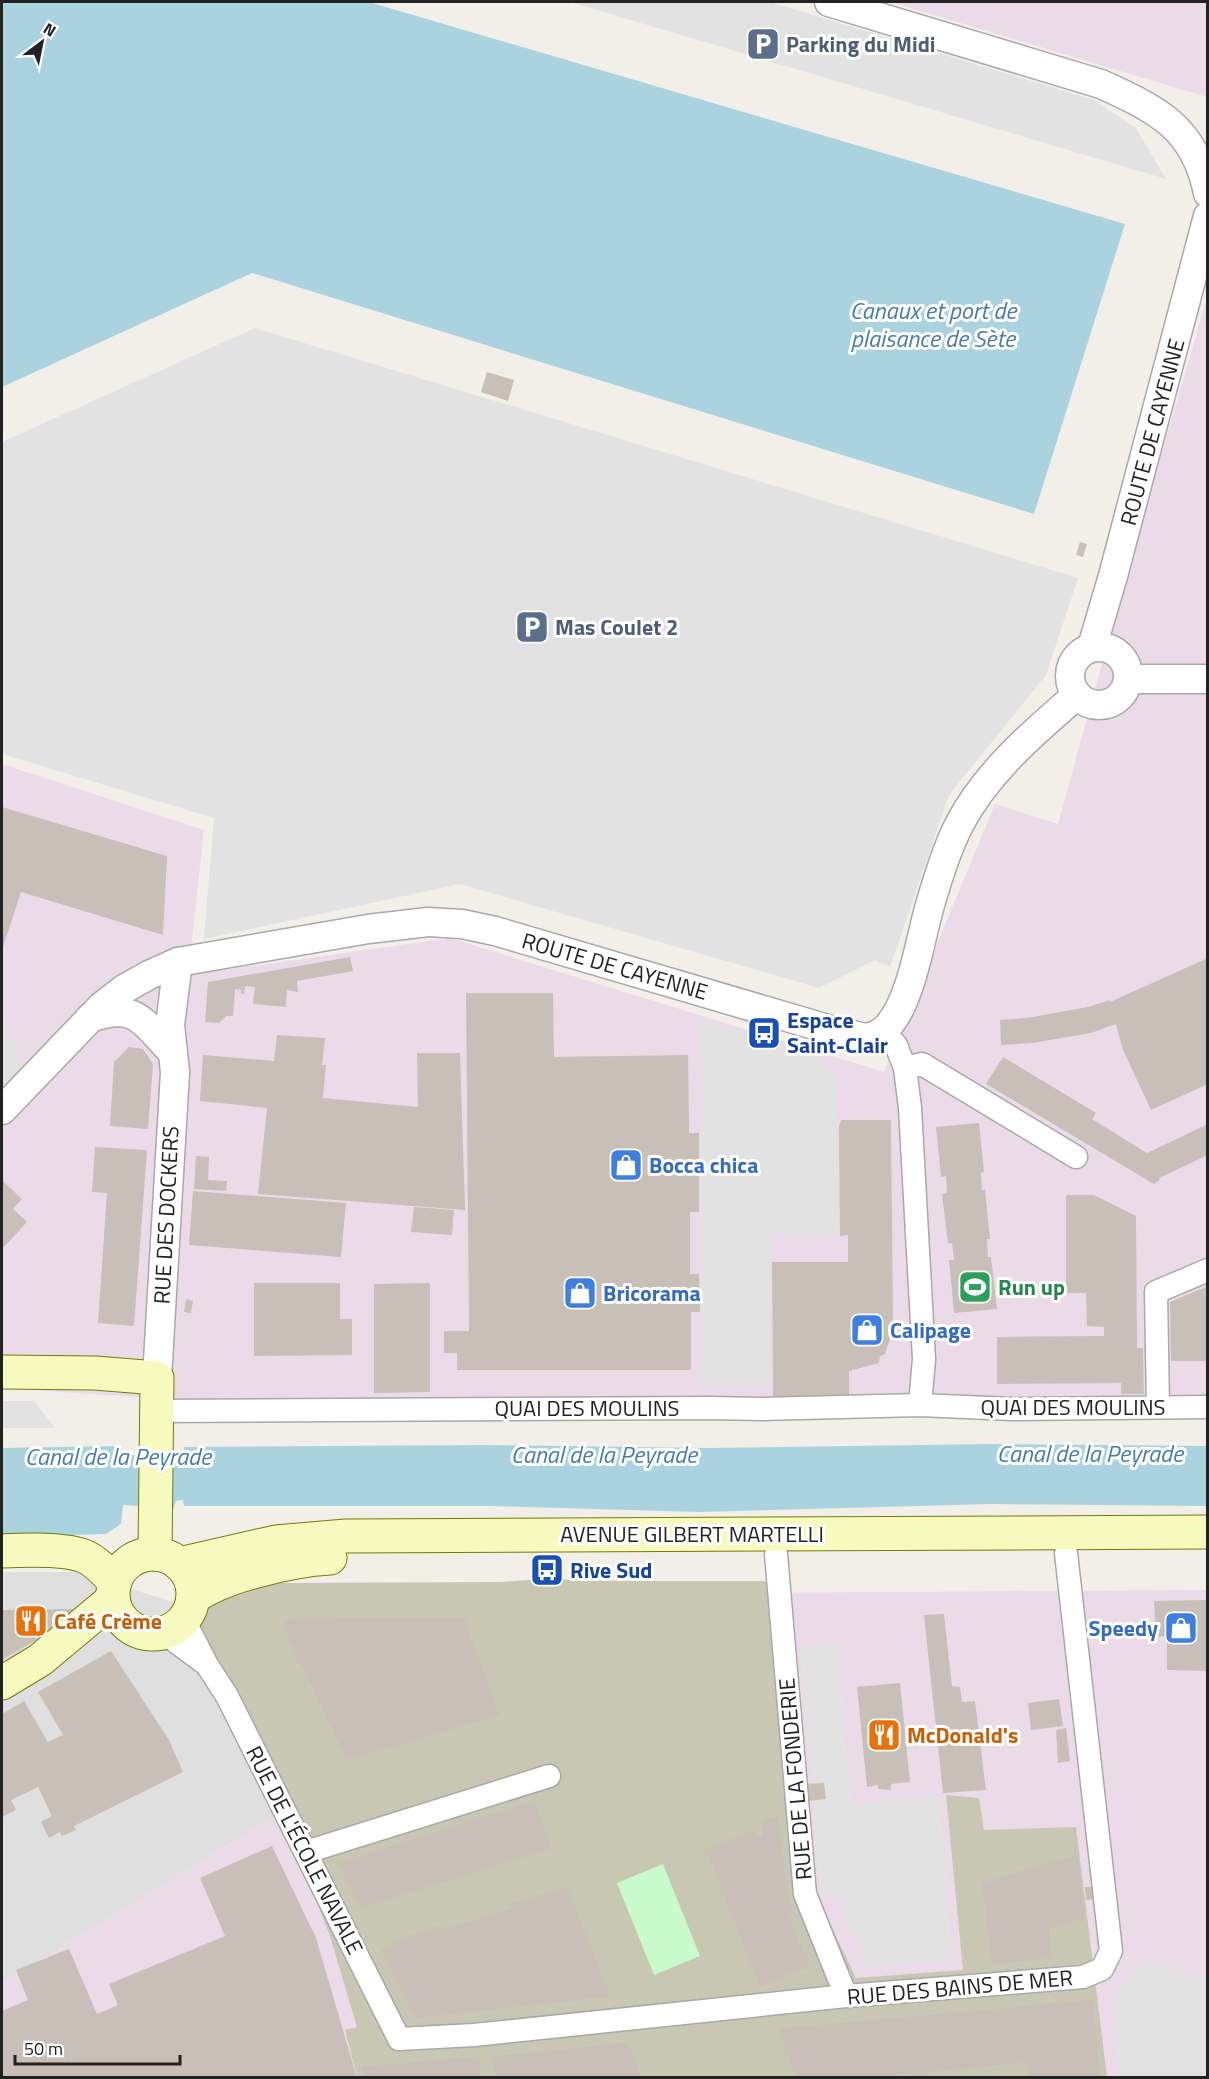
<svg xmlns="http://www.w3.org/2000/svg" width="1209" height="2079" font-family="'Titillium Web',sans-serif">
<style>
.residential{fill:#e0dfdf}
.industrial{fill:#ebdbe8}
.construction{fill:#c7c7b4}
.park{fill:#c8facc}
.parking{fill:#e2e2e2}
.water{fill:#aad3df}
.building{fill:#c7bfb8}
.lines{fill:none;stroke-linecap:round;stroke-linejoin:round}
.minor-casing{stroke:#a9a9a9;stroke-width:25}
.tertiary-casing{stroke:#a9a9a9;stroke-width:31}
.secondary-casing{stroke:#707d05;stroke-width:35}
.minor{stroke:#fff;stroke-width:22}
.tertiary{stroke:#fff;stroke-width:28}
.secondary{stroke:#f7fabf;stroke-width:33}
.labels{text-anchor:middle;stroke-width:6;stroke-linejoin:round;paint-order:stroke}
.service-label{font-size:22px;font-weight:bold;fill:#4e5e75;stroke:#fff;text-anchor:start}
.street-label{font-size:22px;fill:#222;stroke:#fff}
.transit-label{font-size:22px;font-weight:bold;fill:#164399;stroke:#fff;text-anchor:start}
.shop-label{font-size:22px;font-weight:bold;fill:#366cbe;stroke:#fff;text-anchor:start}
.leisure-label{font-size:22px;font-weight:bold;fill:#27864d;stroke:#fff;text-anchor:start}
.food-label{font-size:22px;font-weight:bold;fill:#c56008;stroke:#fff;text-anchor:start}
.water-label{font-size:24px;font-style:italic;fill:#4a7aab;stroke:#fff}
</style>
<rect width="100%" height="100%" fill="#f2efe9"/>
<path class="residential" d="M2,1572H75L210,1613L300,1801L2,1984Z"/>
<g class="industrial">
<path d="M890,2H1207V97Z"/>
<path d="M1207,298V1395L180,1400L2,1388V764L204,830L188,975L450,938L884,1072L995,804L1058,824L1127,572Z"/>
<path d="M1207,1590V2077L2,2078V1984L300,1801L271,1596Z"/>
</g>
<path class="construction" d="M542,1579L629,1581H790L816,1895L856,1978L963,1970L946,1795L979,1798L984,1830L1076,1827L1107,2077H357L345,2030L357,2027L329,1933L289,1834L194,1632L202,1607L275,1583L500,1582Z"/>
<path class="park" d="M663,1864L700,1956L654,1975L617,1883Z"/>
<g class="parking">
<path d="M570,2H770L1094,100L1136,128L1166,179Z"/>
<path d="M255,328L1078,578L1046,675L949,795L890,967L875,960L819,988L460,884L204,939L214,818L2,754V442Z"/>
<path d="M2,1020L6,1021L23,1071L2,1092Z"/>
<path d="M700,1020L819,1055L837,1081L840,1236L771,1234L769,1384L700,1383Z"/>
<path d="M2,1401H34L55,1428H2Z"/>
<path d="M838,1643L851,1804L940,1797L953,1960L865,1967L863,1945L846,1926L840,1894L820,1896L800,1646Z"/>
<path d="M1145,1959L1207,1981V2077H1119L1115,1996Z"/>
</g>
<g class="water">
<path d="M2,2H369L1125,224L1034,514L252,273L2,387Z"/>
<path d="M992,1444L1207,1446L1208,1506L991,1504L700,1512L493,1506H184L183,1500L176,1501L174,1508L123,1505L121,1524L106,1534L2,1537V1448L122,1446L123,1455L185,1456L184,1447L482,1445L708,1448Z"/>
</g>
<g class="building">
<path d="M487,372L514,380L508,401L481,392Z"/>
<path d="M1080,542L1087,544L1083,557L1076,555Z"/>
<path d="M2,807L167,856L163,935L21,892L2,950Z"/>
<path d="M350,957L353,971L297,981L298,992L287,990L286,1007L253,1004L255,987L245,986L244,994H241V990L235,989L233,1016H226L219,1023L205,1022L208,982Z"/>
<path d="M1208,958V1084L1151,1110L1123,1050L1116,1024L1091,1033L1032,1043L1001,1045L1000,1020L1027,1018L1088,1007L1110,1000V1002Z"/>
<path d="M466,993H553L554,1057L688,1055L689,1133H699V1212H690V1274H699L700,1312H691V1370H457V1353H444V1331H469Z"/>
<path d="M277,1035L325,1038L322,1065H326L323,1098L418,1107L417,1053H460L465,1210L258,1194L267,1108L200,1101L203,1055L274,1061Z"/>
<path d="M129,1047L143,1049L153,1064L148,1129L110,1126L114,1062Z"/>
<path d="M1003,1057L1096,1113L1092,1119L1147,1153L1208,1124V1155L1159,1178L1160,1180L1154,1184L986,1084Z"/>
<path d="M841,1120H891L893,1329L885,1354L880,1356L879,1363L849,1371V1396H773L772,1262H848V1235L840,1236L839,1127Z"/>
<path d="M979,1123L984,1172L981,1173L982,1190H985L990,1239H987L988,1257H991L997,1309L954,1313L949,1260H954L952,1243H948L942,1194L947,1193L946,1176L941,1177L936,1127Z"/>
<path d="M95,1147L147,1150L134,1326L98,1323L107,1193L92,1192Z"/>
<path d="M196,1156L209,1157L208,1180L227,1181L226,1191L194,1189Z"/>
<path d="M3,1181L22,1199L13,1209L27,1222L2,1249V1183Z"/>
<path d="M193,1191L346,1203L341,1257L189,1245Z"/>
<path d="M1066,1195H1094L1136,1216L1137,1348H1143L1144,1394H1121V1383L997,1384V1337L1104,1336V1327L1087,1326L1086,1293H1066Z"/>
<path d="M414,1207L454,1210L452,1235L411,1232Z"/>
<path d="M254,1283H340V1319H352V1355L254,1356Z"/>
<path d="M430,1283V1392L374,1393V1284Z"/>
<path d="M1208,1286V1361H1171L1170,1302Z"/>
<path d="M186,1299L193,1301L191,1313L184,1312Z"/>
<path d="M1208,1600V1671L1167,1670V1636L1156,1637L1154,1601Z"/>
<path d="M74,1609L76,1611L48,1633L2,1660V1610Z"/>
<path d="M944,1614L952,1686L960,1687L962,1702L975,1701L986,1790L943,1793L924,1615Z"/>
<path d="M464,1618L499,1715L347,1760L282,1624L291,1619Z"/>
<path d="M111,1651L169,1740L183,1772L74,1826L76,1830L62,1836L60,1832L49,1838L41,1822L52,1816L38,1787L11,1800L16,1810L2,1817V1714L24,1701L48,1742L63,1735L38,1692Z"/>
<path d="M900,1683L910,1782L891,1784V1790L878,1789V1785L867,1787L857,1687Z"/>
<path d="M1059,1699L1063,1726L1031,1730L1028,1703Z"/>
<path d="M1066,1728L1070,1761L1058,1763L1056,1730Z"/>
<path d="M824,1783L826,1799L808,1801L806,1784Z"/>
<path d="M534,1801L552,1848L361,1908L338,1863Z"/>
<path d="M778,1816L787,1891L794,1909L787,1913L809,1966L760,1986L706,1849L755,1830L758,1838L763,1836L762,1821Z"/>
<path d="M272,1846L316,1938L357,2078H2V2011L28,2000L16,1970L69,1949L97,2014L118,2005L109,1984L225,1936L200,1878Z"/>
<path d="M1078,1855L1085,1918L1049,1928L1052,1958L992,1964L982,1883Z"/>
<path d="M567,1887L610,1996L415,2018L381,1949L393,1946L391,1943L442,1926L443,1930L511,1909L508,1903L518,1901L519,1903Z"/>
<path d="M1085,1887H1096L1097,1899L1086,1900Z"/>
<path d="M1093,2000L1100,2078H1029L1028,2062L868,2078H797L778,2029Z"/>
<path d="M628,2043L642,2078H498L490,2057Z"/>
<path d="M479,2057L481,2078H364L361,2067Z"/>
</g>
<g class="lines">
<defs>
<g id="minor">
<path d="M883,1031L896,1045L905,1068L910,1108L924,1359L920,1405"/>
<path d="M905,1068L922,1064L1076,1157"/>
<path d="M1158,1407L1156,1292L1208,1270"/>
<path d="M155,1411L710,1408L761,1409L920,1405L1011,1409L1208,1407"/>
<path d="M776,1554L805,1894L846,1996"/>
<path d="M184,1620L207,1665L227,1696L399,2039L474,2035L846,1996L1083,1977L1102,1969L1111,1951L1066,1553"/>
<path d="M164,1633L203,1662"/>
<path d="M306,1852L549,1776"/>
</g>
<g id="tertiary">
<path d="M829,2L1101,84C1156,109 1195,127 1208,193"/>
<circle cx="1099" cy="676" r="29"/>
<path d="M1092,647L1113,576L1208,216"/>
<path d="M1128,679H1208"/>
<path d="M90,1018C136,1002 142,1021 172,1052"/>
<path d="M2,1110L102,1006L124,989L149,975L178,962L368,929L428,922L462,924L495,931L831,1030L865,1038C874,1037 883,1032 889,1025C912,998 920,939 930,905C938,878 947,848 960,823C987,772 1034,732 1077,695"/>
<path d="M157,1378L175,1072L170,1025L178,962"/>
</g>
<g id="secondary">
<path d="M2,1372L95,1373L157,1378L155,1554"/>
<path d="M2,1551C23,1550 67,1548 86,1557C97,1562 106,1573 115,1582"/>
<circle cx="153" cy="1594" r="40"/>
<path d="M179,1564L276,1542L346,1536L1208,1532"/>
<path d="M193,1598C222,1576 293,1560 330,1558"/>
<path d="M2,1683L40,1660L113,1599"/>
</g>
</defs>
<use href="#minor" class="minor-casing"/>
<use href="#tertiary" class="tertiary-casing"/>
<use href="#secondary" class="secondary-casing"/>
<use href="#minor" class="minor"/>
<use href="#tertiary" class="tertiary"/>
<use href="#secondary" class="secondary"/>
</g>
<defs>
<symbol id="parking-square" viewBox="-11 -11 22 22"><rect x="-9" y="-9" width="18" height="18" rx="4" fill="#5c6f8a" stroke="#fff"/><path d="M-3.5-5.5H1a3.5 3.5 0 0 1 0 7H-1V5.5H-3.5ZM-1-3.4V-.6H.8a1.4 1.4 0 0 0 0-2.8Z" fill="#fff"/></symbol>
<symbol id="bus-square" viewBox="-11 -11 22 22"><rect x="-9" y="-9" width="18" height="18" rx="4" fill="#1a4fb4" stroke="#fff"/><path d="M-5-6H5V4H4V6H2V4H-2V6H-4V4H-5ZM-3.5-4V0h7V-4ZM-3.5 1.2v1.5H-2V1.2ZM2 1.2v1.5H3.5V1.2Z" fill="#fff"/></symbol>
<symbol id="shop-square" viewBox="-11 -11 22 22"><rect x="-9" y="-9" width="18" height="18" rx="4" fill="#3f7fe0" stroke="#fff"/><path d="M-5-2.5h2.3a2.7 3.5 0 0 1 5.4 0H5L5.5 6h-11ZM-1.5-2.5h3a1.5 2.3 0 0 0-3 0Z" fill="#fff"/></symbol>
<symbol id="stadium-square" viewBox="-11 -11 22 22"><rect x="-9" y="-9" width="18" height="18" rx="4" fill="#2e9e5b" stroke="#fff"/><path d="M0-5a6.5 5 0 1 0 0 10a6.5 5 0 1 0 0-10ZM-3.5-1.8h7v3.6h-7Z" fill="#fff"/></symbol>
<symbol id="restaurant-square" viewBox="-11 -11 22 22"><rect x="-9" y="-9" width="18" height="18" rx="4" fill="#e8710a" stroke="#fff"/><path d="M-5-6h1v4h1v-4h1v4h1v-4h1v5L-1.5 .5V6h-2V.5L-5-1ZM5-6V6H3V1.5H1.5Q1.5-4 5-6Z" fill="#fff"/></symbol>
</defs>
<g fill-rule="evenodd">
<use href="#parking-square" x="744" y="25" width="38" height="38"/>
<use href="#parking-square" x="513" y="608" width="38" height="38"/>
<use href="#bus-square" x="745" y="1014" width="38" height="38"/>
<use href="#shop-square" x="607" y="1146" width="38" height="38"/>
<use href="#stadium-square" x="956" y="1268" width="38" height="38"/>
<use href="#shop-square" x="561" y="1274" width="38" height="38"/>
<use href="#shop-square" x="848" y="1311" width="38" height="38"/>
<use href="#bus-square" x="528" y="1551" width="38" height="38"/>
<use href="#restaurant-square" x="12" y="1602" width="38" height="38"/>
<use href="#shop-square" x="1162" y="1609" width="38" height="38"/>
<use href="#restaurant-square" x="865" y="1716" width="38" height="38"/>
</g>
<g class="labels">
<g class="service-label">
<text x="786" y="52">Parking du Midi</text>
<text x="555" y="635">Mas Coulet 2</text>
</g>
<g class="street-label">
<text transform="translate(1152 432) rotate(-75)" y="8">ROUTE DE CAYENNE</text>
<text transform="translate(615 966) rotate(16)" y="8">ROUTE DE CAYENNE</text>
<text transform="translate(166 1215) rotate(-87)" y="8">RUE DES DOCKERS</text>
<text x="1073" y="1415">QUAI DES MOULINS</text>
<text x="587" y="1416">QUAI DES MOULINS</text>
<text x="692" y="1542">AVENUE GILBERT MARTELLI</text>
<text transform="translate(795 1779) rotate(-95)" y="8">RUE DE LA FONDERIE</text>
<text transform="translate(305 1850) rotate(63)" y="8">RUE DE L'ÉCOLE NAVALE</text>
<text transform="translate(960 1987) rotate(-5)" y="8">RUE DES BAINS DE MER</text>
</g>
<g class="transit-label">
<text x="787" y="1028">Espace<tspan x="787" dy="25">Saint-Clair</tspan></text>
<text x="570" y="1578">Rive Sud</text>
</g>
<g class="shop-label">
<text x="649" y="1173">Bocca chica</text>
<text x="603" y="1301">Bricorama</text>
<text x="890" y="1338">Calipage</text>
<text x="1158" y="1636" text-anchor="end">Speedy</text>
</g>
<g class="leisure-label">
<text x="998" y="1295">Run up</text>
</g>
<g class="food-label">
<text x="54" y="1629">Café Crème</text>
<text x="907" y="1743">McDonald's</text>
</g>
<g class="water-label">
<text x="933" y="319">Canaux et port de<tspan x="933" dy="28">plaisance de Sète</tspan></text>
<text x="1090" y="1462">Canal de la Peyrade</text>
<text x="604" y="1463">Canal de la Peyrade</text>
<text x="118" y="1465">Canal de la Peyrade</text>
</g>
</g>
<rect width="1209" height="2079" fill="none" stroke="#222222" stroke-width="6"/>
<g transform="translate(42 42) rotate(32)" stroke="#ffffff" stroke-width="4.5" paint-order="stroke">
<path d="M0-4.5L10 22L0 15L-10 22Z" fill="#222222"/>
<text y="-9" font-size="16" font-weight="bold" text-anchor="middle" fill="#222222">N</text>
</g>
<path d="M15 2055v9h165v-9" fill="none" stroke="#222222" stroke-width="3"/>
<text x="24" y="2055" font-size="18" fill="#222222" stroke="#ffffff" stroke-width="4.5" paint-order="stroke">50 m</text>
</svg>
